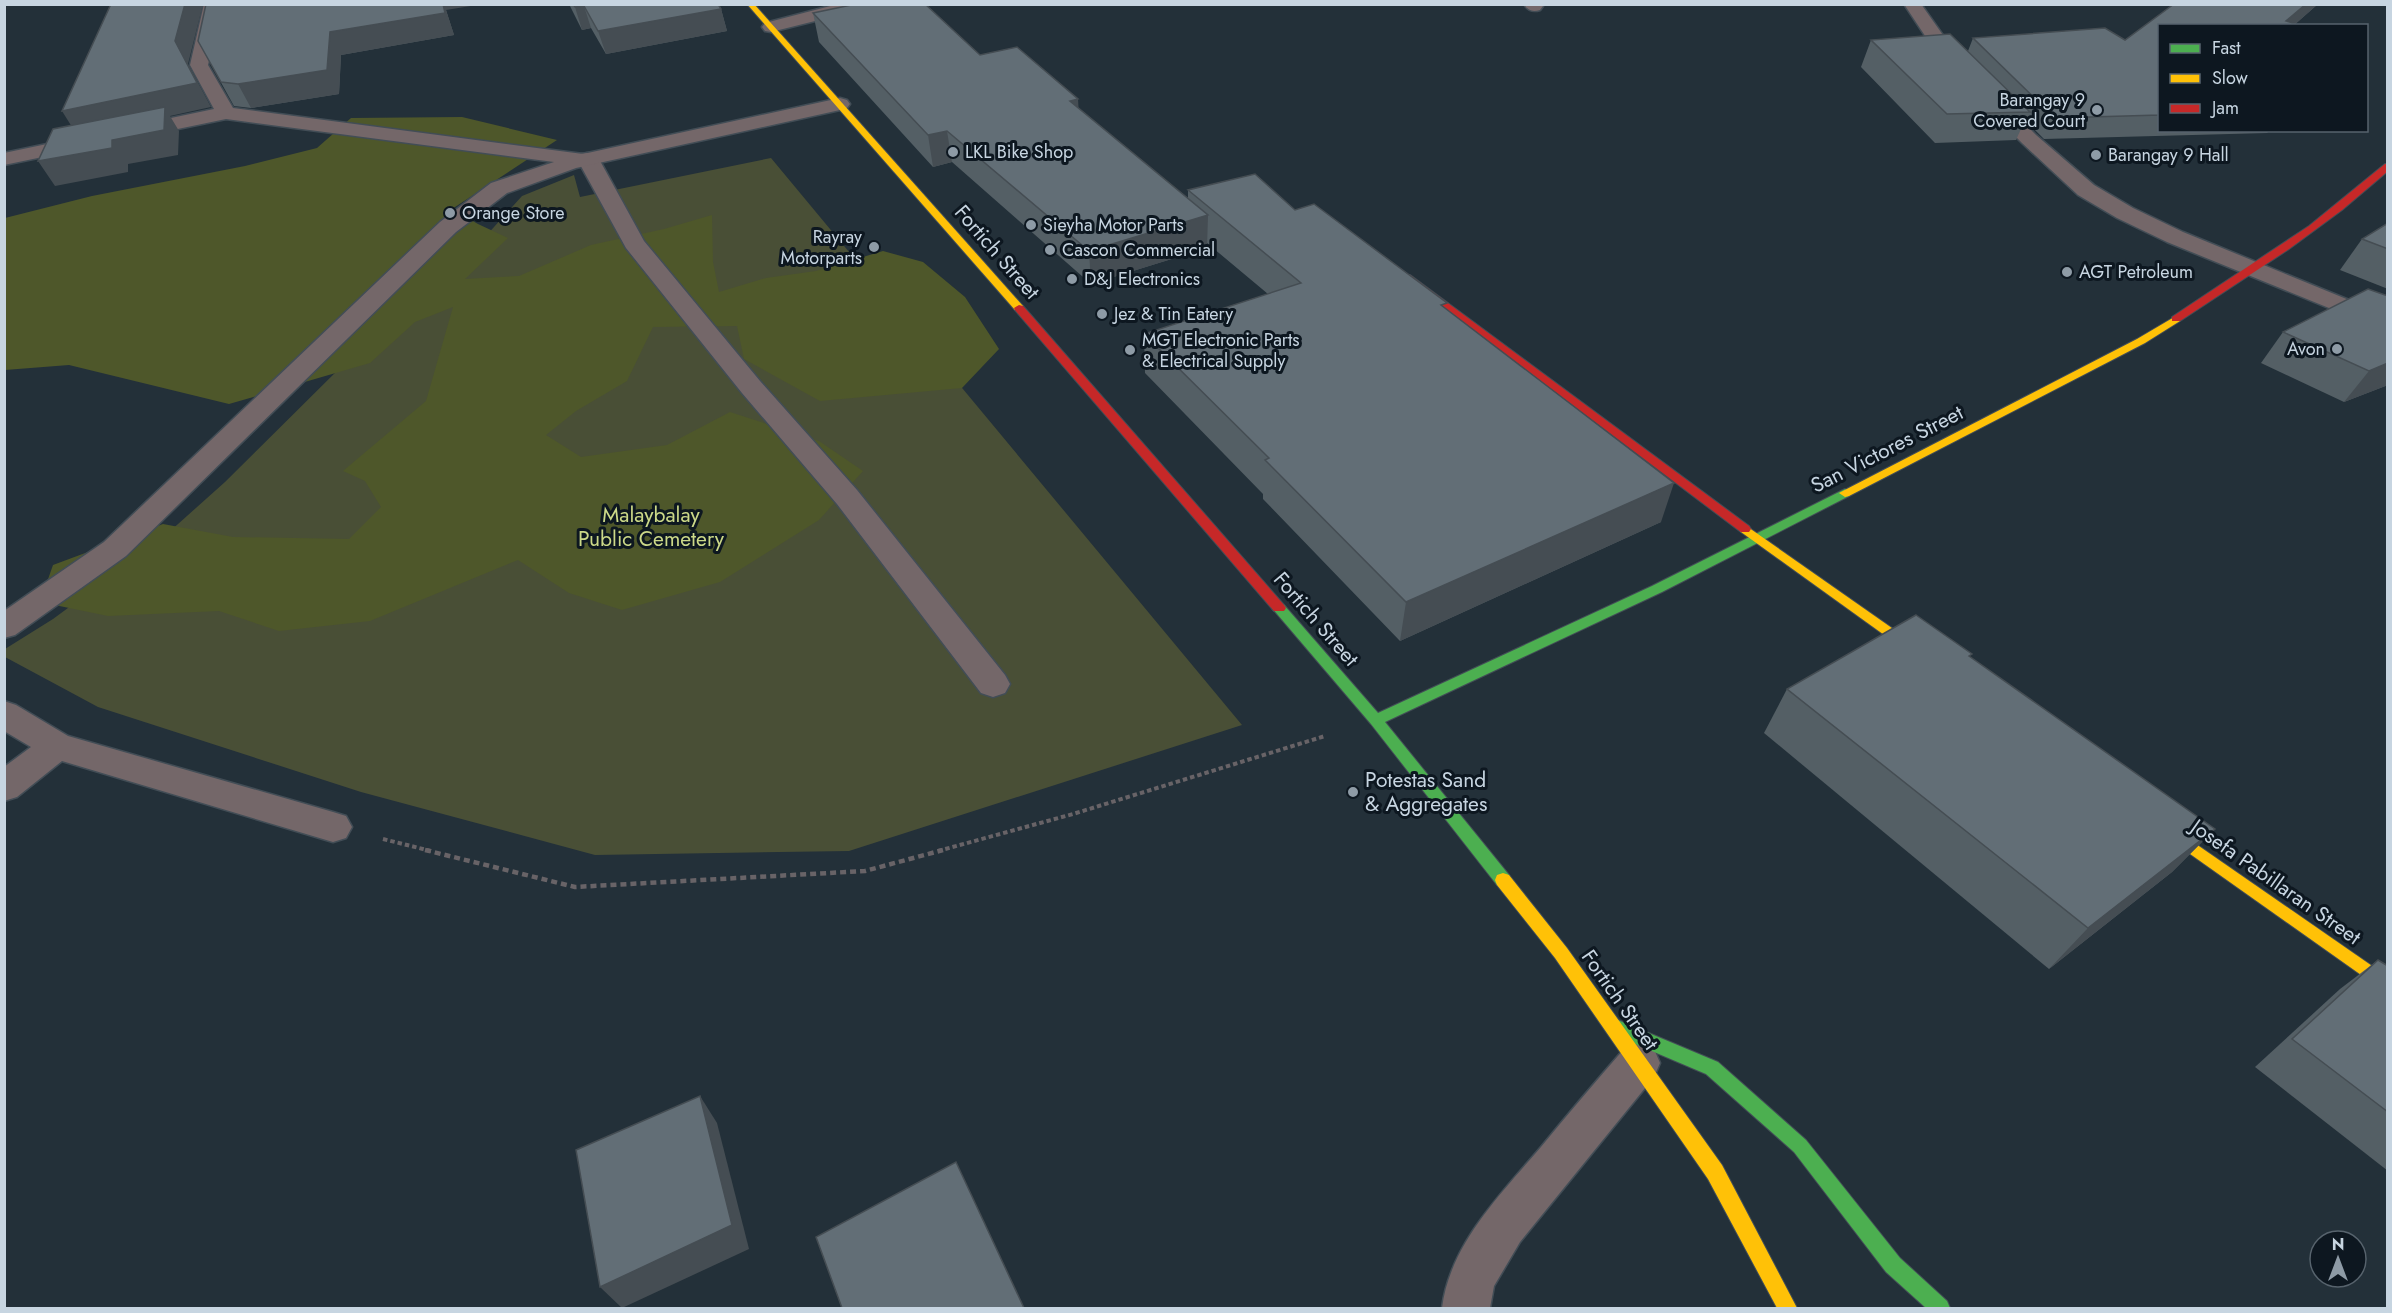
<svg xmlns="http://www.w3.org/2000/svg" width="2392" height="1313" font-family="Jost,sans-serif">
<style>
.green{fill:#494f36}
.forest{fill:#4e572a}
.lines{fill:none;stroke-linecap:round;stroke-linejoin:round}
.lane-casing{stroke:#424d56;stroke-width:3}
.street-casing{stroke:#424d56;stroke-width:3}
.fast-casing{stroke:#424d56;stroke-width:2}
.slow-casing{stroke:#424d56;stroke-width:2}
.jam-casing{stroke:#424d56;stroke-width:2}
.path-far1{stroke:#686367;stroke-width:4;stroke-dasharray:4.5 3;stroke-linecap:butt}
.path{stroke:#686367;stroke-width:4.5;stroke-dasharray:6 4;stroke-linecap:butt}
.lane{fill:#746769;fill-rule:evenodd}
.street{fill:#746769;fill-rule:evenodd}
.fast{fill:#4caf50;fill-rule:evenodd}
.slow{fill:#ffc107;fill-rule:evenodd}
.jam{fill:#c62828;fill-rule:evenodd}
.wall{fill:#545f65}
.shaded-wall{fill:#454d53}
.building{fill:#626e76;stroke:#454d53;stroke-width:1.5}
.poi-dot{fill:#8e9ba6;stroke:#0d1720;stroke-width:2}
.labels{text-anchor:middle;stroke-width:6;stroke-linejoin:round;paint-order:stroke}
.far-poi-label{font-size:18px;fill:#c7d5e1;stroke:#0d1720;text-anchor:start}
.street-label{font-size:21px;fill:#c7d5e1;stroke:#0d1720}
.park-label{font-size:21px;fill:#ccd988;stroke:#0d1720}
.poi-label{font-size:21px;fill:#c7d5e1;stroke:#0d1720;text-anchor:start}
</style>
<rect width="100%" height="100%" fill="#233039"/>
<path class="green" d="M771,158L1242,725L849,851L595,855L361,792L98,707L5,657V649L53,619L159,541L225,482L350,358L485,237L522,196L574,175L580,197Z"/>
<path class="forest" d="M462,117L557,140L452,209L478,224L508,238L465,279L519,276L591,245L664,229L712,215L713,262L719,292L766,278L816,271L883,251L923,262L965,297L999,349L962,388L820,401L744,359L737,326L653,327L627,381L576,411L546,435L581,457L667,445L730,412L819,441L863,471L819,520L720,582L622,610L569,593L518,560L370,621L279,631L219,611L108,616L40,602L53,565L163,524L233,537L349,539L381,507L365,481L343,471L426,401L453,307L415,322L370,363L229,404L69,365L5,370V218L92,196L245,166L317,148L351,118Z"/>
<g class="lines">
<defs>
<g id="lane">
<path d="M588,153L596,154L599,159L644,241L760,381L857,490L1005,675L1010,684L1005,693L993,697L981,693L837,504L742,393L626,248L577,159L580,154Z"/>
<path d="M1639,1043L1654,1049L1660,1063L1654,1077L1520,1242L1494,1286L1490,1308H1442C1450,1244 1501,1194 1541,1147C1568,1114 1596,1081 1624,1049Z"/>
</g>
<g id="street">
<path d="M204,4H222L208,65L233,108L583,154L840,98L847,100L850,104L847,108L840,110L576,168L507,193L456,232L126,556L15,635L4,638V611L104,542L440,222L491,183L554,162L226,119L4,165V153L214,109L190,65Z"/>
<path d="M838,4H869L867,8L771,32L765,31L762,27L765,23Z"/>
<path d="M1524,4H1542L1543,6L1540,10C1533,12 1528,11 1524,4Z"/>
<path d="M1904,4H1921L1957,55L2036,135L2094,185L2133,208L2183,232L2388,316V332L2167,242L2117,218L2078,195L2022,143L1943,63Z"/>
<path d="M4,701L16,705L68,736L333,812L346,816L352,827L346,838L333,842L62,761L17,797L4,801V767L31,747L4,731Z"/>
</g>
<g id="fast">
<path d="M1845,489L1851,493L1849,496L1662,592L1385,722L1509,875L1511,880L1509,885L1503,887L1497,885L1371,724L1272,608L1279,603L1284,605L1378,713L1652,586Z"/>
<path d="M1613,1018L1718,1062L1806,1140L1900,1258L1947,1301L1950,1308H1926L1886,1272L1794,1152L1706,1074L1607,1032L1604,1026L1607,1020Z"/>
</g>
<g id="slow">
<path d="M747,4H754L1023,306V310H1015Z"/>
<path d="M2176,316L2180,317V321L2145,343L1849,496L1845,497L1839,493L2137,339Z"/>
<path d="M1745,525L1929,654L1931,657L1929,660H1919L1741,532L1739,529Z"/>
<path d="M2157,817L2388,977V994L2152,827L2149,823L2152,819Z"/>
<path d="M1503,873L1509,875L1567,948L1722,1165L1797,1308H1777L1708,1179L1555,958L1497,885L1495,880L1497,875Z"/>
</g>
<g id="jam">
<path d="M2385,164H2388V171L2342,210L2289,249L2180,321H2172V317L2309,226Z"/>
<path d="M1410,275L1749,526L1751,529L1749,532H1741L1407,280V276Z"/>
<path d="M1019,305L1023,306L1284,605L1286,608L1284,611H1274L1015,310L1014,308Z"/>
</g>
</defs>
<use href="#lane" class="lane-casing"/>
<use href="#street" class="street-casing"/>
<use href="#fast" class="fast-casing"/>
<use href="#slow" class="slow-casing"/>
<use href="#jam" class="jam-casing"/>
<g class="path-far1">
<path d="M383,839L431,851"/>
<path d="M938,851L1073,814L1325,736"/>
</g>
<path class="path" d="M425,850L575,887L865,871L943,850"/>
<use href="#lane" class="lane"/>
<use href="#street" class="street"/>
<use href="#fast" class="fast"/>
<use href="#slow" class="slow"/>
<use href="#jam" class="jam"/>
</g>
<g class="wall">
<path d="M569,4H718L721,9L727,31L606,54L591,28L582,30Z"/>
<path d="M2174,4H2318L2293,26H2160V130H2270L2267,133L2044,139L2025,120L2016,140L1935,143L1861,67L1871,40L1968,51L1973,38L2125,40Z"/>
<path d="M446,10L454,35L341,55L339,94L251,108L234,106L198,41Z"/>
<path d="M813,13L980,55L1078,99V109L1188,199V190L1295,210L1446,309L1661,522L1400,641L1263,499V494L1145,373L1144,334L1268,294L1207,243V248L1091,284L952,162L933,167L819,42Z"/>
<path d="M2388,223V289L2340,270L2362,239Z"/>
<path d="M2388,296V385L2344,402L2261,363L2283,332Z"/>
<path d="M1970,657L2215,829L2172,872L2049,969L1764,733L1787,689Z"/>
<path d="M2378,960L2388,966V1171L2255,1067L2340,989Z"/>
</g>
<g class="shaded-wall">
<path d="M185,4H203L188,64L211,107L170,116L179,131L178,155L128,164V172L55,186L38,161L77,135L62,111L175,41Z"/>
<path d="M443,4H483L446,10L454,35L341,55L339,94L251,108L238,84L330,32Z"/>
<path d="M2306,4H2318L2293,26H2283L2286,21Z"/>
<path d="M584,6L591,28L582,30L575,7Z"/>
<path d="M721,9L727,31L606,54L598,31Z"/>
<path d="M1078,99L1080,130L1070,101Z"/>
<path d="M947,131L952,162L933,167L928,135Z"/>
<path d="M1208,215L1207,248L1091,284L1089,251Z"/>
<path d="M2388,363V385L2344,402L2369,371Z"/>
<path d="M1674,483L1661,522L1400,641L1406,602Z"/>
<path d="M2215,829L2172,872L2049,969L2088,928Z"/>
<path d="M700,1096L717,1123L749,1249L622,1308L600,1287Z"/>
</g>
<g class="building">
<path d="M111,4H185L175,41L197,83L62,111Z"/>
<path d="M206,4H443L445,13L330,32L327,70L238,84L221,82L198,41Z"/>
<path d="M573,4H718L721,9L598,31L584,6L575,7Z"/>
<path d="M856,4H925L980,55L1017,47L1078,99L1070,101L1208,215L1089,251L947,131L928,135L813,13Z"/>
<path d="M2174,4H2306L2286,21L2293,23L2290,26H2160V115L2055,118L1973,38L2105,28L2125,40Z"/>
<path d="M1950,34L2030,112L1947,114L1871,40Z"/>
<path d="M165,107L164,130L112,140V148L38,161L53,129Z"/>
<path d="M1255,174L1295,210L1314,204L1447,303L1441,305L1674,483L1406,602L1265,460L1269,458L1144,334L1301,283L1188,190Z"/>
<path d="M2388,223V249L2362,239Z"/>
<path d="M2368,289L2388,296V363L2369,371L2283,332Z"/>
<path d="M1916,615L1972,654L1969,656L2215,829L2088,928L1787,689Z"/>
<path d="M2378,960L2388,966V1112L2292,1039Z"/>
<path d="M700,1096L732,1225L600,1287L576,1150Z"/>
<path d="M956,1162L1024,1308H842L816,1237Z"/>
</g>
<g class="poi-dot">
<circle cx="2097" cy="110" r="6"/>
<circle cx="953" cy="152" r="6"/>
<circle cx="2096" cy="155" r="6"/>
<circle cx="450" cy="213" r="6"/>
<circle cx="1031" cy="225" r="6"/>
<circle cx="874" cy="247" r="6"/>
<circle cx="1050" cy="250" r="6"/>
<circle cx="2067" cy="272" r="6"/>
<circle cx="1072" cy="279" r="6"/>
<circle cx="1102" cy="314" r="6"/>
<circle cx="2337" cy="349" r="6"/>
<circle cx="1130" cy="350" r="6"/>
<circle cx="1353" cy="792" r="6"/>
</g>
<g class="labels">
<g class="far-poi-label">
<text x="2085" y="106" text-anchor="end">Barangay 9<tspan x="2085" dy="21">Covered Court</tspan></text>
<text x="965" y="158">LKL Bike Shop</text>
<text x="2108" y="161">Barangay 9 Hall</text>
<text x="462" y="219">Orange Store</text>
<text x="1043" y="231">Sieyha Motor Parts</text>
<text x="862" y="243" text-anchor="end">Rayray<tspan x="862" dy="21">Motorparts</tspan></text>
<text x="1062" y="256">Cascon Commercial</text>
<text x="2079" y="278">AGT Petroleum</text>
<text x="1084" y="285">D&amp;J Electronics</text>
<text x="1114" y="320">Jez &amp; Tin Eatery</text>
<text x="1142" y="346">MGT Electronic Parts<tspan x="1142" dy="21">&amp; Electrical Supply</tspan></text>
<text x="2325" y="355" text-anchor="end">Avon</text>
</g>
<g class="street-label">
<text transform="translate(997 252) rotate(49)" y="7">Fortich Street</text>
<text transform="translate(1887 449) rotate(-27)" y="7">San Victores Street</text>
<text transform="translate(1316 619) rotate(49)" y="7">Fortich Street</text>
<text transform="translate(2276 882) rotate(35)" y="7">Josefa Pabillaran Street</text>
<text transform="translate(1620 1000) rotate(55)" y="7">Fortich Street</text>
</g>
<g class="park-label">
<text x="651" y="522">Malaybalay<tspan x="651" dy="24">Public Cemetery</tspan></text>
</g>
<g class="poi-label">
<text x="1365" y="787">Potestas Sand<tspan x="1365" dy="24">&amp; Aggregates</tspan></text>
</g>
</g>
<rect width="2392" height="1313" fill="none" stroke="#c7d5e1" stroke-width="12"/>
<rect x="2158" y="24" width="210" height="108" fill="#0d1720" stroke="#57636d" stroke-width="1.5"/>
<rect x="2170" y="44" width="30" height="9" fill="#4caf50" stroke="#57636d" stroke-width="1.5"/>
<text x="2212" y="54" font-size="18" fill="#c7d5e1">Fast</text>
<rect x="2170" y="74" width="30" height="9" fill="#ffc107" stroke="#57636d" stroke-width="1.5"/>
<text x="2212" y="84" font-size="18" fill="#c7d5e1">Slow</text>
<rect x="2170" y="104" width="30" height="9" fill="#c62828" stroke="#57636d" stroke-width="1.5"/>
<text x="2212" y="114" font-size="18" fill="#c7d5e1">Jam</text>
<g transform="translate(2338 1259)"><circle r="28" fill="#0d1720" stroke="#57636d" stroke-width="1.5"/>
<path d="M0-4.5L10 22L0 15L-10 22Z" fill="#8e9ba6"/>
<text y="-9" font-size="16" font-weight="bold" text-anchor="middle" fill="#c7d5e1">N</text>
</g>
</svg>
